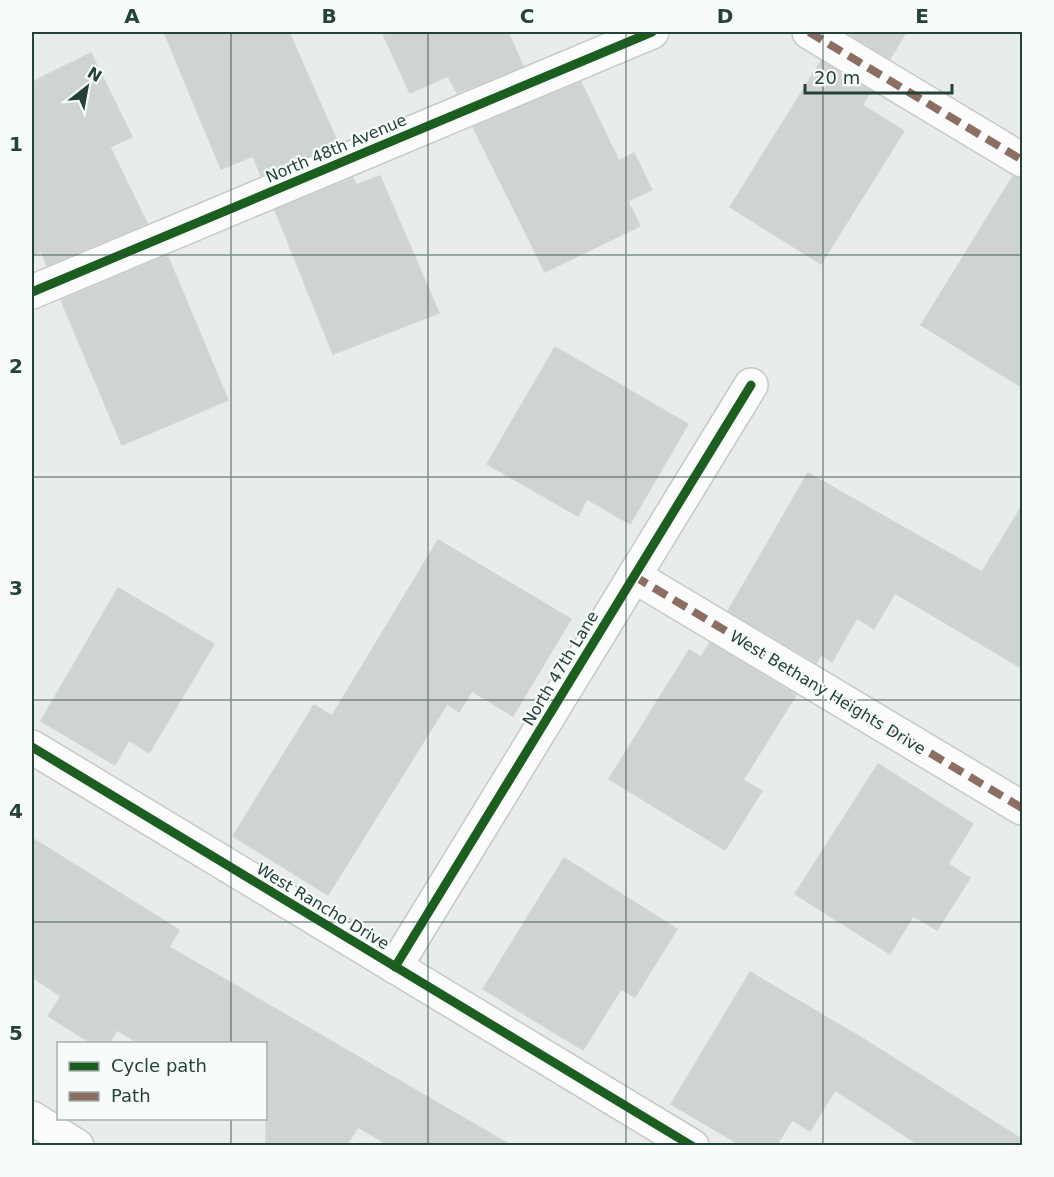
<svg xmlns="http://www.w3.org/2000/svg" width="1054" height="1177" font-family="'DejaVu Sans',sans-serif">
<style>
.building{fill:#cfd4d2;stroke:#d1d6d4;stroke-width:1.5}
.lines{fill:none;stroke-linecap:round;stroke-linejoin:round}
.minor-casing{stroke:#c5cac8;stroke-width:36}
.minor{stroke:#fcfcfc;stroke-width:33}
.quiet{stroke:#8d6e63;stroke-width:8;stroke-dasharray:15 8;stroke-linecap:butt}
.cycleway-casing{stroke:#f7fbf9;stroke-width:13}
.cycleway{stroke:#1b5e20;stroke-width:9}
.grid{fill:none;stroke:#24423a;stroke-width:1.5;stroke-opacity:0.55}
.labels{text-anchor:middle;stroke-width:4.5;stroke-linejoin:round;paint-order:stroke}
.street-label{font-size:16px;fill:#24423a;stroke:#f7fbf9}
.neatline{fill:none;stroke:#24423a;stroke-width:2}
.grid-label{font-size:20px;text-anchor:middle;font-weight:bold;fill:#24423a}
</style>
<rect width="100%" height="100%" fill="#e8edeb"/>
<g class="building">
<path d="M164,32H289L338,143L261,176L253,156L221,169Z"/>
<path d="M382,32H508L523,66L457,93L448,76L410,93Z"/>
<path d="M845,32H906L890,59Z"/>
<path d="M91,53L132,137L110,147L147,223L47,266L41,251L32,256V82Z"/>
<path d="M821,61L871,91L862,105L904,131L821,264L730,207Z"/>
<path d="M581,82L619,161L634,153L652,190L628,201L640,226L545,272L473,127Z"/>
<path d="M380,176L439,313L333,354L275,210L353,178L356,185Z"/>
<path d="M1013,176L1023,179V388L921,325Z"/>
<path d="M164,257H168L228,400L122,445L61,300Z"/>
<path d="M555,347L688,424L630,524L587,499L578,516L487,464Z"/>
<path d="M808,473L982,572L1023,504V669L895,593L874,629L857,618L832,662L821,655L816,663L728,611Z"/>
<path d="M438,540L571,619L513,716L472,691L459,712L447,704L328,895L233,836L314,705L332,716Z"/>
<path d="M118,588L214,644L149,753L129,740L115,765L41,721Z"/>
<path d="M710,643L796,695L743,780L762,791L725,850L609,779L689,650L701,657Z"/>
<path d="M878,764L973,824L948,864L970,878L937,930L913,916L890,954L795,894Z"/>
<path d="M32,838L179,930L169,947L512,1146H390L358,1127L346,1146H266V1044H140L117,1030L109,1044H93L48,1016L61,996L32,977Z"/>
<path d="M564,858L677,929L635,997L621,989L583,1050L483,989Z"/>
<path d="M750,972L865,1040L1023,1140V1146H921L835,1090L810,1131L792,1120L776,1146H742L671,1104Z"/>
</g>
<g class="lines">
<defs>
<g id="minor">
<path d="M809,32L1022,160"/>
<path d="M32,292L652,32"/>
<path d="M634,576L1022,808"/>
<path d="M32,747L692,1146"/>
<path d="M395,967L751,385"/>
<path d="M32,1118L77,1146"/>
</g>
</defs>
<use href="#minor" class="minor-casing"/>
<use href="#minor" class="minor"/>
<g class="quiet">
<path d="M809,32L1022,160"/>
<path d="M634,576L1022,808"/>
</g>
<defs>
<g id="cycleway">
<path d="M32,292L652,32"/>
<path d="M32,747L692,1146"/>
<path d="M395,967L751,385"/>
</g>
</defs>
<use href="#cycleway" class="cycleway-casing"/>
<use href="#cycleway" class="cycleway"/>
</g>
<path class="grid" d="M231,32V1044M428,32V1146M626,32V1146M823,32V1146M32,255H1022M32,477H1022M32,700H1022M32,922H1022M231,1118V1146"/>
<g class="labels">
<g class="street-label">
<text transform="translate(336 148) rotate(-23)" y="6">North 48th Avenue</text>
<text transform="translate(560 668) rotate(-59)" y="6">North 47th Lane</text>
<text transform="translate(828 692) rotate(31)" y="6">West Bethany Heights Drive</text>
<text transform="translate(323 906) rotate(31)" y="6">West Rancho Drive</text>
</g>
</g>
<rect width="1054" height="1177" fill="none" stroke="#f7fbf9" stroke-width="66"/>
<rect x="57" y="1042" width="210" height="78" fill="#f7fbf9" stroke="#a3b1ad" stroke-width="1.5"/>
<rect x="69" y="1062" width="30" height="9" fill="#1b5e20" stroke="#a3b1ad" stroke-width="1.5"/>
<text x="111" y="1072" font-size="18" fill="#24423a">Cycle path</text>
<rect x="69" y="1092" width="30" height="9" fill="#8d6e63" stroke="#a3b1ad" stroke-width="1.5"/>
<text x="111" y="1102" font-size="18" fill="#24423a">Path</text>
<g transform="translate(87 87) rotate(31)" stroke="#f7fbf9" stroke-width="4.5" paint-order="stroke">
<path d="M0-4.5L10 22L0 15L-10 22Z" fill="#24423a"/>
<text y="-9" font-size="16" font-weight="bold" text-anchor="middle" fill="#24423a">N</text>
</g>
<path d="M805 84v9h147v-9" fill="none" stroke="#24423a" stroke-width="3"/>
<text x="814" y="84" font-size="18" fill="#24423a" stroke="#f7fbf9" stroke-width="4.5" paint-order="stroke">20 m</text>
<rect x="33" y="33" width="988" height="1111" class="neatline"/>
<g class="grid-label">
<text x="132" y="23">A</text>
<text x="329" y="23">B</text>
<text x="527" y="23">C</text>
<text x="725" y="23">D</text>
<text x="922" y="23">E</text>
<text x="16" y="151">1</text>
<text x="16" y="373">2</text>
<text x="16" y="595">3</text>
<text x="16" y="818">4</text>
<text x="16" y="1040">5</text>
</g>
</svg>
